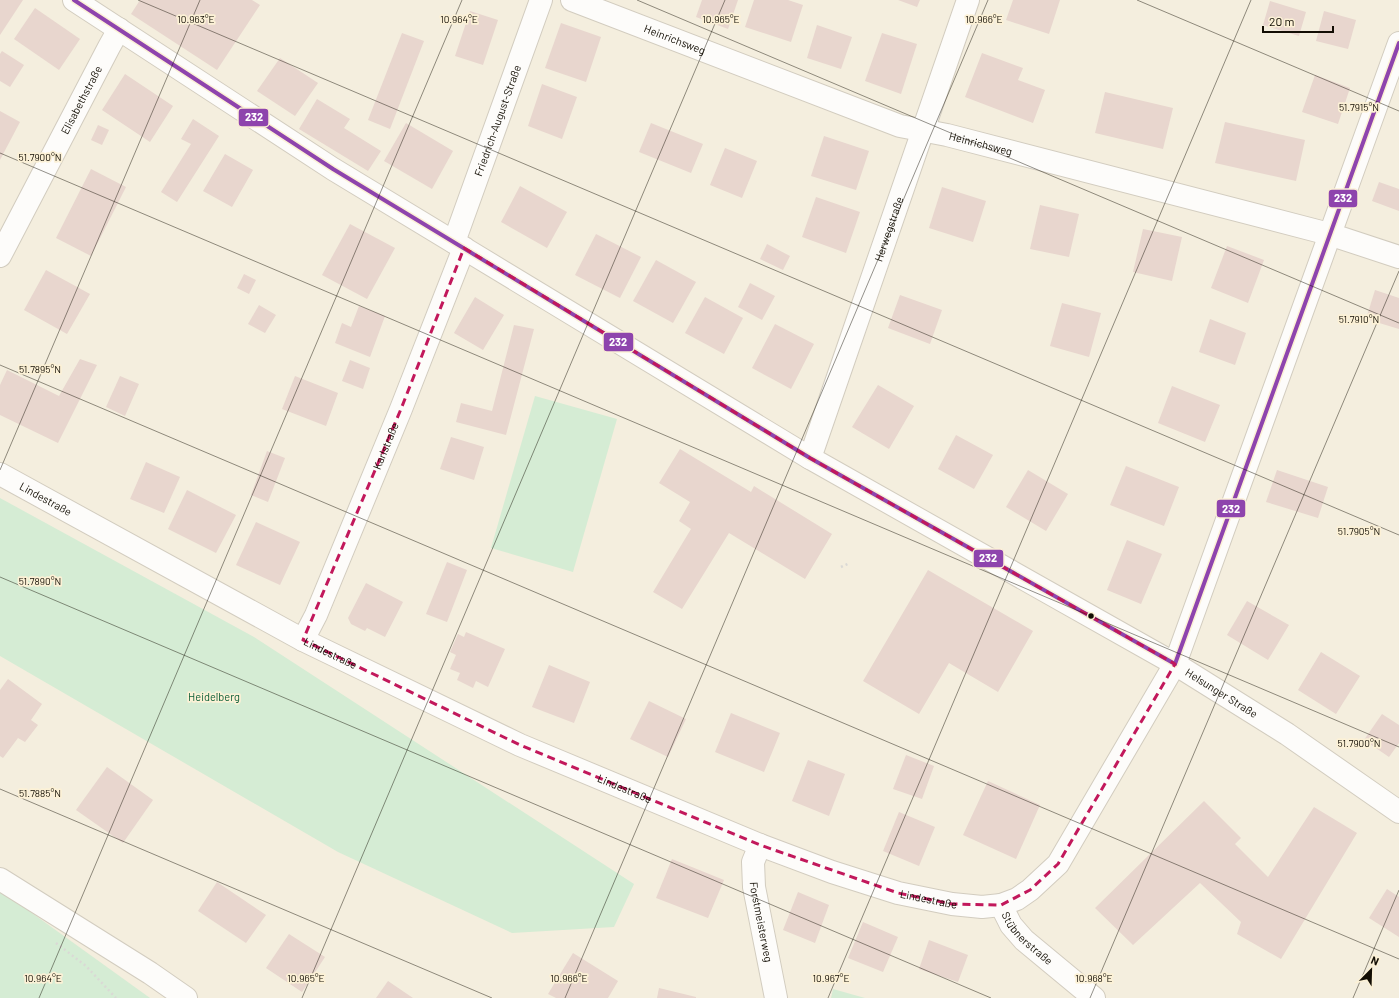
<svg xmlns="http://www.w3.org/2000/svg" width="1399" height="998" font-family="Barlow,sans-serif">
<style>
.green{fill:#d5ecd4}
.building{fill:#e8d6ce}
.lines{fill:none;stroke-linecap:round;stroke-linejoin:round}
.minor-casing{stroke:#d2ccbf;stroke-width:24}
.path{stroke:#dad9d5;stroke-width:2.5;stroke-dasharray:2 3;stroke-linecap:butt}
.minor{stroke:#fdfcfa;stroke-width:22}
.bus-1-casing{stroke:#fcf1d6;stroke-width:7}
.bus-1{stroke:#8e44ad;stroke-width:4}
.marked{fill:none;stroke:#c2185b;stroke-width:3;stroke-dasharray:8 5;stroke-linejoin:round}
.ticks{fill:none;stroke:#120d03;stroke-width:1;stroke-opacity:0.45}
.bus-dot{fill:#120d03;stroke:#fcf1d6;stroke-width:1.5}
.labels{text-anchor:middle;stroke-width:3.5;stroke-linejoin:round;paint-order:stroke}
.street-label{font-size:11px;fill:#120d03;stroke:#fcf1d6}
.park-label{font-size:11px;fill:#085d34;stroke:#fcf1d6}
.ticks-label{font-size:10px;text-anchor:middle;fill:#120d03;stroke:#fcf1d6;stroke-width:3.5;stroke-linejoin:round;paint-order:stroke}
.line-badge{stroke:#fcf1d6;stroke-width:1.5}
.badge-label{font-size:11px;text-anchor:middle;font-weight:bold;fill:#fff}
</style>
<rect width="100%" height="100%" fill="#f4eede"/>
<g class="green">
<path d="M535,396L617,419L573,572L491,548Z"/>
<path d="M0,498L254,637L634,884L614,927L512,933L338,852L0,656Z"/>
<path d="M0,890L150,998H0Z"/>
<path d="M833,989L865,998H831Z"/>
</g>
<g class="building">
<path d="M0,0H23L0,35Z"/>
<path d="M140,0H252L260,5L217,70L131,14Z"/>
<path d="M702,0H738L728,29L696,17Z"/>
<path d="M754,0H788L803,5L791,42L745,27Z"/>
<path d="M898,0H920L917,7Z"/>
<path d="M1013,0H1060L1049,34L1006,20Z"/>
<path d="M1270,1L1306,12L1299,36L1263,25Z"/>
<path d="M35,8L80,39L59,70L14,39Z"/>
<path d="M470,11L498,20L483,65L455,56Z"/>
<path d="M1324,11L1356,20L1348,49L1316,41Z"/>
<path d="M561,23L601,37L586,82L545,68Z"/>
<path d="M817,25L852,37L841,69L807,58Z"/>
<path d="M402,33L424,41L390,129L368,120Z"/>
<path d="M882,33L917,44L901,94L865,81Z"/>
<path d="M2,51L24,65L10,87L0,81V54Z"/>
<path d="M982,53L1023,68L1018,80L1045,90L1033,123L965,97Z"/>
<path d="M280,58L318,83L295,116L257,91Z"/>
<path d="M125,74L173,106L150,142L102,110Z"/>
<path d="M1315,75L1350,88L1338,124L1302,112Z"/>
<path d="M542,84L577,97L562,139L528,126Z"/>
<path d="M1105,92L1173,108L1163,149L1095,133Z"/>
<path d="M317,99L350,119L344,128L381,151L368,171L299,129Z"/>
<path d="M0,111L20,122L0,160Z"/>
<path d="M193,119L219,136L177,202L161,192L191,144L181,139Z"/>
<path d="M1225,122L1305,140L1296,181L1215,163Z"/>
<path d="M406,123L453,151L432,189L384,161Z"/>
<path d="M651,123L703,144L691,173L639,152Z"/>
<path d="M98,125L109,130L102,145L91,140Z"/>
<path d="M824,136L869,151L856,190L811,176Z"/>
<path d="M725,148L757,161L742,198L710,185Z"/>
<path d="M225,154L253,170L232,207L203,191Z"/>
<path d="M91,169L126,187L91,256L56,238Z"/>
<path d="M1379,182L1399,189V211L1372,201Z"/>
<path d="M520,186L567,212L547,248L501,222Z"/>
<path d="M942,187L986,201L973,242L929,228Z"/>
<path d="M816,197L860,212L846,253L802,237Z"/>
<path d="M1040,205L1079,214L1069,257L1030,249Z"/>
<path d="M350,224L395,248L367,299L322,275Z"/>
<path d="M1143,229L1182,237L1172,281L1133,272Z"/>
<path d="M596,234L641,257L620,298L575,275Z"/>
<path d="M767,244L790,256L783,270L760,259Z"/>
<path d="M1227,246L1264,260L1248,303L1211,288Z"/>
<path d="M656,260L696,282L673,323L633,301Z"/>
<path d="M46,270L90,294L67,334L24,310Z"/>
<path d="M244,274L256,280L249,294L237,288Z"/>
<path d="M750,283L775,296L762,320L738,307Z"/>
<path d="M1375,290L1399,298V329L1366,319Z"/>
<path d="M900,295L942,310L930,344L888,328Z"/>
<path d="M475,297L504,315L483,350L454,333Z"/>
<path d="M705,297L743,318L724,354L685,333Z"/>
<path d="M1062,303L1101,313L1089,357L1050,346Z"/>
<path d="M259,305L276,315L265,333L248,324Z"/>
<path d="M359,306L385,316L370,357L335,343L342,323L351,327Z"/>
<path d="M1210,319L1246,333L1235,365L1199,352Z"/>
<path d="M775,324L814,344L791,389L752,368Z"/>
<path d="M514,325L534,329L506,435L456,422L461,403L492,411Z"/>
<path d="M80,359L97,365L58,443L0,415V385L7,370L59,396Z"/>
<path d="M350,360L370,368L363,389L342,381Z"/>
<path d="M120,376L139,384L125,416L106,407Z"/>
<path d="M295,376L338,393L326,426L282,409Z"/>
<path d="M878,385L914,406L889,449L852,427Z"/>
<path d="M1172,386L1220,405L1205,442L1158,423Z"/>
<path d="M956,435L993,455L974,489L938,469Z"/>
<path d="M451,437L484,447L474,480L440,469Z"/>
<path d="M680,449L751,492L754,486L832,534L805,579L729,533L682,609L653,592L691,529L679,521L690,502L659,483Z"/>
<path d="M267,451L285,458L268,502L251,495Z"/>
<path d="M146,462L180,477L164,513L130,499Z"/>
<path d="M1126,466L1179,487L1164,526L1110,505Z"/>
<path d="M1028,470L1068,494L1046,531L1006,507Z"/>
<path d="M1277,470L1328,487L1318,518L1266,502Z"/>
<path d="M187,490L236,515L216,553L168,529Z"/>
<path d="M256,522L300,542L280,585L236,565Z"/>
<path d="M1127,540L1162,554L1141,604L1107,590Z"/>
<path d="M447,562L467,570L447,622L426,614Z"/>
<path d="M928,570L1033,631L998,692L949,663L919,714L863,681Z"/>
<path d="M366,583L403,602L385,637L367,628L365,631L351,624L348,618Z"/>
<path d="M1247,601L1289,625L1268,660L1227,635Z"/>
<path d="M466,632L505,649L488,687L476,681L473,688L457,680L460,673L450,669L456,655L450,652L458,634L464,637Z"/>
<path d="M1321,652L1360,676L1336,714L1298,690Z"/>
<path d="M549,665L590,682L574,723L532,707Z"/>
<path d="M8,679L42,704L31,720L38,725L25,742L18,738L3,758L0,756V690Z"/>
<path d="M649,701L686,719L668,757L630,739Z"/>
<path d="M731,713L780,733L764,772L715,752Z"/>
<path d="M1382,714L1399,725V743L1389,757L1364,740Z"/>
<path d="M906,755L934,766L922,799L893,789Z"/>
<path d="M808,760L845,774L829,816L792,801Z"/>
<path d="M107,767L153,800L123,843L76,810Z"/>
<path d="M988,781L1040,805L1016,859L963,835Z"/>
<path d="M1204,801L1241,838L1235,844L1268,877L1314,807L1357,833L1281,959L1237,934L1241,922L1200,883L1133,945L1095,908Z"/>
<path d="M899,812L935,827L919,866L883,851Z"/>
<path d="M672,859L724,880L708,918L656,898Z"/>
<path d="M217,882L266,915L246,943L198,911Z"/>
<path d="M1387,889L1399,897V937L1369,918Z"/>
<path d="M798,892L829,905L815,943L783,930Z"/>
<path d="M863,922L898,937L883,972L848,958Z"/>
<path d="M289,934L325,957L302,992L266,968Z"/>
<path d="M929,940L968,955L958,982L919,969Z"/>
<path d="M573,953L618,981L608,998H556L548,994Z"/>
<path d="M388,981L413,998H376Z"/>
<path d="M659,988L696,997V998H657Z"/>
</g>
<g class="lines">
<defs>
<g id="minor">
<path id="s1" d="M74,0L333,169L810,458L1175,664L1287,734L1399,812"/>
<path id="s2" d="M572,0L900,126L947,135L1329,234L1399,257"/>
<path id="s3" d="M454,242L541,0"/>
<path id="s4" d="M0,256L109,47L119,29"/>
<path id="s5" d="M810,458L968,0"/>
<path id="s6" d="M0,474L303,640L520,745L760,845L832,872L898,893L952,904L982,907L1001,905L1017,899L1030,890L1058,864L1175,664L1399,43"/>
<path id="s7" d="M303,640L316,615L401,409L464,248"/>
<path id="s8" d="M760,845L753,862L754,887L776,998"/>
<path d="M0,879L150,973L186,998"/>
<path id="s9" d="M1001,905L1011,925L1024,940L1094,998"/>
</g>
</defs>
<use href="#minor" class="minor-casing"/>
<g class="path">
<path d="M841,567L850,563"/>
<path d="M56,943L86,966L116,998"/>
</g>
<use href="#minor" class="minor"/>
<defs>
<g id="bus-1">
<path d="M74,0L333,169L810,458L1175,664"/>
<path d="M1175,664L1399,43"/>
</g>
</defs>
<use href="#bus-1" class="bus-1-casing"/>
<use href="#bus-1" class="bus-1"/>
</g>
<path class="marked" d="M464,248L810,458L1175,664L1058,864L1030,890L1001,905L952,904L898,893L760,845L520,745L303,640L401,409Z"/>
<path class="ticks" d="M138,0L1399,535M637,0L1399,323M1137,0L1399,111M0,153L1399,747M0,365L1399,959M0,470L200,0M0,577L991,998M0,789L492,998M39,998L462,0M302,998L725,0M565,998L988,0M828,998L1251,0M1090,998L1399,271M1353,998L1399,890"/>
<circle class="bus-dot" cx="1091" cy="616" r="3.5"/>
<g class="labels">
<g class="street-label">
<text dy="4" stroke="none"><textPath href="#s2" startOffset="110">Heinrichsweg</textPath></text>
<text dy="4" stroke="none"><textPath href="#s4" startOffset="176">Elisabethstraße</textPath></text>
<text dy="4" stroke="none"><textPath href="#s3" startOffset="129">Friedrich-August-Straße</textPath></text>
<text dy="4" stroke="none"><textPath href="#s2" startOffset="434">Heinrichsweg</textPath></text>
<text dy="4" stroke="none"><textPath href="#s5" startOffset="242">Herwegstraße</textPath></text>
<text dy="4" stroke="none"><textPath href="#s7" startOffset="211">Karlstraße</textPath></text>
<text dy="4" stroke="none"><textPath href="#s6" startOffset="52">Lindestraße</textPath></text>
<text dy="4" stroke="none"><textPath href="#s6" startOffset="376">Lindestraße</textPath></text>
<text dy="4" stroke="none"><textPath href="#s1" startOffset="1341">Helsunger Straße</textPath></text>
<text dy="4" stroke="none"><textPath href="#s6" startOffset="700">Lindestraße</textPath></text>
<text dy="4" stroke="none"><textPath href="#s6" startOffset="1024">Lindestraße</textPath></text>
<text dy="4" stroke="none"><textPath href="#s8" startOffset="79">Forstmeisterweg</textPath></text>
<text dy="4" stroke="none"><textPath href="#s9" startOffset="43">Stübnerstraße</textPath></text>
</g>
<g class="park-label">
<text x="214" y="701">Heidelberg</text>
</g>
</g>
<g class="ticks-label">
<text x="196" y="23">10.963°E</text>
<text x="459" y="23">10.964°E</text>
<text x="721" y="23">10.965°E</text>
<text x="984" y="23">10.966°E</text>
<text x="1359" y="111">51.7915°N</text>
<text x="40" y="161">51.7900°N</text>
<text x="1359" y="323">51.7910°N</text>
<text x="40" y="373">51.7895°N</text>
<text x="1359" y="535">51.7905°N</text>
<text x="40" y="585">51.7890°N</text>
<text x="1359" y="747">51.7900°N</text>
<text x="40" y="797">51.7885°N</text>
<text x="43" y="982">10.964°E</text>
<text x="306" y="982">10.965°E</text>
<text x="569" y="982">10.966°E</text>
<text x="831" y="982">10.967°E</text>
<text x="1094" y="982">10.968°E</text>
</g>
<g class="line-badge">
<rect x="238" y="108" width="31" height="19" rx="4" fill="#8e44ad"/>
<rect x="1328" y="189" width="30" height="19" rx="4" fill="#8e44ad"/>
<rect x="603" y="332" width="31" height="20" rx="4" fill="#8e44ad"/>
<rect x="1216" y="499" width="30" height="19" rx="4" fill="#8e44ad"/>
<rect x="973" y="549" width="31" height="19" rx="4" fill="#8e44ad"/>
</g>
<g class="badge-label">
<text x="254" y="121">232</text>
<text x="1343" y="202">232</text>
<text x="618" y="346">232</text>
<text x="1231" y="513">232</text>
<text x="988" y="562">232</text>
</g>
<g transform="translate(1371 970) rotate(23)" stroke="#fcf1d6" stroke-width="3" paint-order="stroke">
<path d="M0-3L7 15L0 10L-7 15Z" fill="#120d03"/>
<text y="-6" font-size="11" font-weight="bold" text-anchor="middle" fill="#120d03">N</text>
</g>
<path d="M1263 26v6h70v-6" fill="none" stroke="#120d03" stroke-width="2"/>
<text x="1269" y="26" font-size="12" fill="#120d03" stroke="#fcf1d6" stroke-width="3" paint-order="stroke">20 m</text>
</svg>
